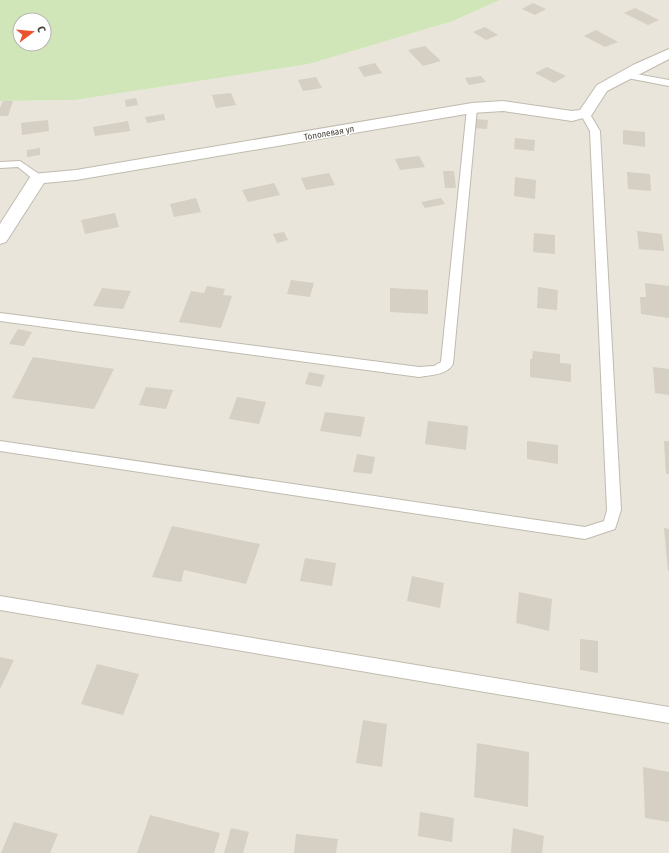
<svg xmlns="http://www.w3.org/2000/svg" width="669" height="853" font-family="'Fira Sans Condensed',sans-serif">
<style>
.residential{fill:#e9e5db}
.green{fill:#d0e6b9;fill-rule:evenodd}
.building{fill:#d6cfc3}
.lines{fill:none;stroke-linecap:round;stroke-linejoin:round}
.lane-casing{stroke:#c0bbaf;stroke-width:2}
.street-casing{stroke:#c0bbaf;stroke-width:2}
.lane{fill:#fff;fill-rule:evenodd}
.street{fill:#fff;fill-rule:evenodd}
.labels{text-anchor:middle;stroke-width:3;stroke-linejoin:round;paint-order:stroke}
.far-street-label{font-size:9px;fill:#49443a;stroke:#fff}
</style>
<rect width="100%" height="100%" fill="#f5f3ed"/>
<path class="residential" d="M500,0H669V853H0V101L75,100L309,64L453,21Z"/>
<path class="green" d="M0,0H500L453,21L309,64L75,100L0,101ZM20,20H44V44H20Z"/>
<g class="building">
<path d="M533,3L546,9L535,15L522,9Z"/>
<path d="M635,8L659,20L648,25L624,13Z"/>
<path d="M485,27L498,35L486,40L473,32Z"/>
<path d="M596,30L618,42L605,47L584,36Z"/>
<path d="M425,46L441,61L423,66L408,50Z"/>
<path d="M375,63L382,73L364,77L358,67Z"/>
<path d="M547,67L566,76L554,83L535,73Z"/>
<path d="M481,76L486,82L469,85L465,78Z"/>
<path d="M316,77L322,88L303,91L298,80Z"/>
<path d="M231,93L236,105L216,108L212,95Z"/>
<path d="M136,98L138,105L126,107L125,100Z"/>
<path d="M3,101H13L8,116H0V108Z"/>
<path d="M164,114L165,120L147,123L145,117Z"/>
<path d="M475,119L488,120L487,129L474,128Z"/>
<path d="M48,120L49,131L22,135L21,123Z"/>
<path d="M128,121L130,131L95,136L93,127Z"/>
<path d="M623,130L645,132V147L623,144Z"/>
<path d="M515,138L535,140L534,151L514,149Z"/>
<path d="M40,148V155L27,157V150Z"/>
<path d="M419,156L425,167L400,170L395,159Z"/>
<path d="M443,171H454L456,188H445Z"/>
<path d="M627,172L650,174L651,191L628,189Z"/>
<path d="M329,173L335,185L306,190L301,178Z"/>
<path d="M515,177L536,180L535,199L514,196Z"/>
<path d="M274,183L280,195L248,202L242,190Z"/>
<path d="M196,198L201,212L174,217L170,204Z"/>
<path d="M441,198L445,204L425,208L421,202Z"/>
<path d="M115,213L119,227L85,234L81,220Z"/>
<path d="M637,231L662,234L664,251L639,249Z"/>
<path d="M284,232L288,240L277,243L273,234Z"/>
<path d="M534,233L555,235V254L533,252Z"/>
<path d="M291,280L314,283L310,297L287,294Z"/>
<path d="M645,283L669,286V318L641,314L640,297H646Z"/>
<path d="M207,286L225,289L223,295L232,296L221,328L179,322L191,291L204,293Z"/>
<path d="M538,287L558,290L557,310L537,308Z"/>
<path d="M102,288L131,291L123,309L93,306Z"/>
<path d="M390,288L428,290V314L390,312Z"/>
<path d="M18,329L32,332L24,346L9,344Z"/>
<path d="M533,351L560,354V363L571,364V382L530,377V359H532Z"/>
<path d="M33,357L114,369L94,409L12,398Z"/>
<path d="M653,367L669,369V395L655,393Z"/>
<path d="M309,372L325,375L321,387L305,384Z"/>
<path d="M146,387L173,390L166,409L139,405Z"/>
<path d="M237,397L266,402L259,424L229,419Z"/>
<path d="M325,412L365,417L361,437L320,431Z"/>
<path d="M428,421L468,426L466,450L425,444Z"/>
<path d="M527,441L558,445V464L527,459Z"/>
<path d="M664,441H669V474H666Z"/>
<path d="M357,454L375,457L372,474L353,472Z"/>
<path d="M172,526L260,544L246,584L184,570L181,582L152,577Z"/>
<path d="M664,528L669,529V571H668Z"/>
<path d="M305,558L336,563L332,586L300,581Z"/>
<path d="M412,576L444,583L440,608L407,601Z"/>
<path d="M519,592L552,599L549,631L516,623Z"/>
<path d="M580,639L598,641V673L580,670Z"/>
<path d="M0,657L14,660L0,689Z"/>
<path d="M97,664L139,674L123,715L81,704Z"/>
<path d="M363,720L387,724L382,767L356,763Z"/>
<path d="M477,743L529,752L528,807L474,797Z"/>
<path d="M643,767L669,772V822L645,818Z"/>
<path d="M420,812L454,818L452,842L418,836Z"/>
<path d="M150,815L220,833L214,853H137Z"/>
<path d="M14,822L58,834L50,853H1Z"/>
<path d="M231,828L249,832L243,853H224Z"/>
<path d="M513,828L544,836L542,853H511Z"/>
<path d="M296,834L338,839L336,853H294Z"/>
</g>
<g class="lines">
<defs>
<g id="lane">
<path d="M625,72L669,80V86L622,77V73Z"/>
<path d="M472,105L477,108L453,364C447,375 430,375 419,377L0,321V313L419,367L434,366L441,362L467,108Z"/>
<path d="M585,110L588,111L600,131L621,510L615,529L585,539L0,451V441L585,527L604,521L607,510L590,131L580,113Z"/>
<path d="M20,161L42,176L43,178L42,180H34L18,167L0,168V162Z"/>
<path d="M0,596L669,707V723L0,610Z"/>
</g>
<path id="street" d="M669,49V59L607,91L591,116L572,121L503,111L472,113L76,180L44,183L6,242L0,244V224L32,174L76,170L472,103L503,101L572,111L580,110L597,85L633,65Z"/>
</defs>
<use href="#lane" class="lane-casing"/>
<use href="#street" class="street-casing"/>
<use href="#lane" class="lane"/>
<use href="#street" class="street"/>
</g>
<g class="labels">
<g class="far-street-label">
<text transform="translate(329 133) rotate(-10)" y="3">Тополевая ул</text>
</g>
</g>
<g transform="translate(32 32) rotate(74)"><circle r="19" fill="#ffffff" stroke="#b6b4b0"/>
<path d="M0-3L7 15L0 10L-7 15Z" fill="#eb522e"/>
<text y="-6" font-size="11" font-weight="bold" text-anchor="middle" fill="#49443a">С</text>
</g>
</svg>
